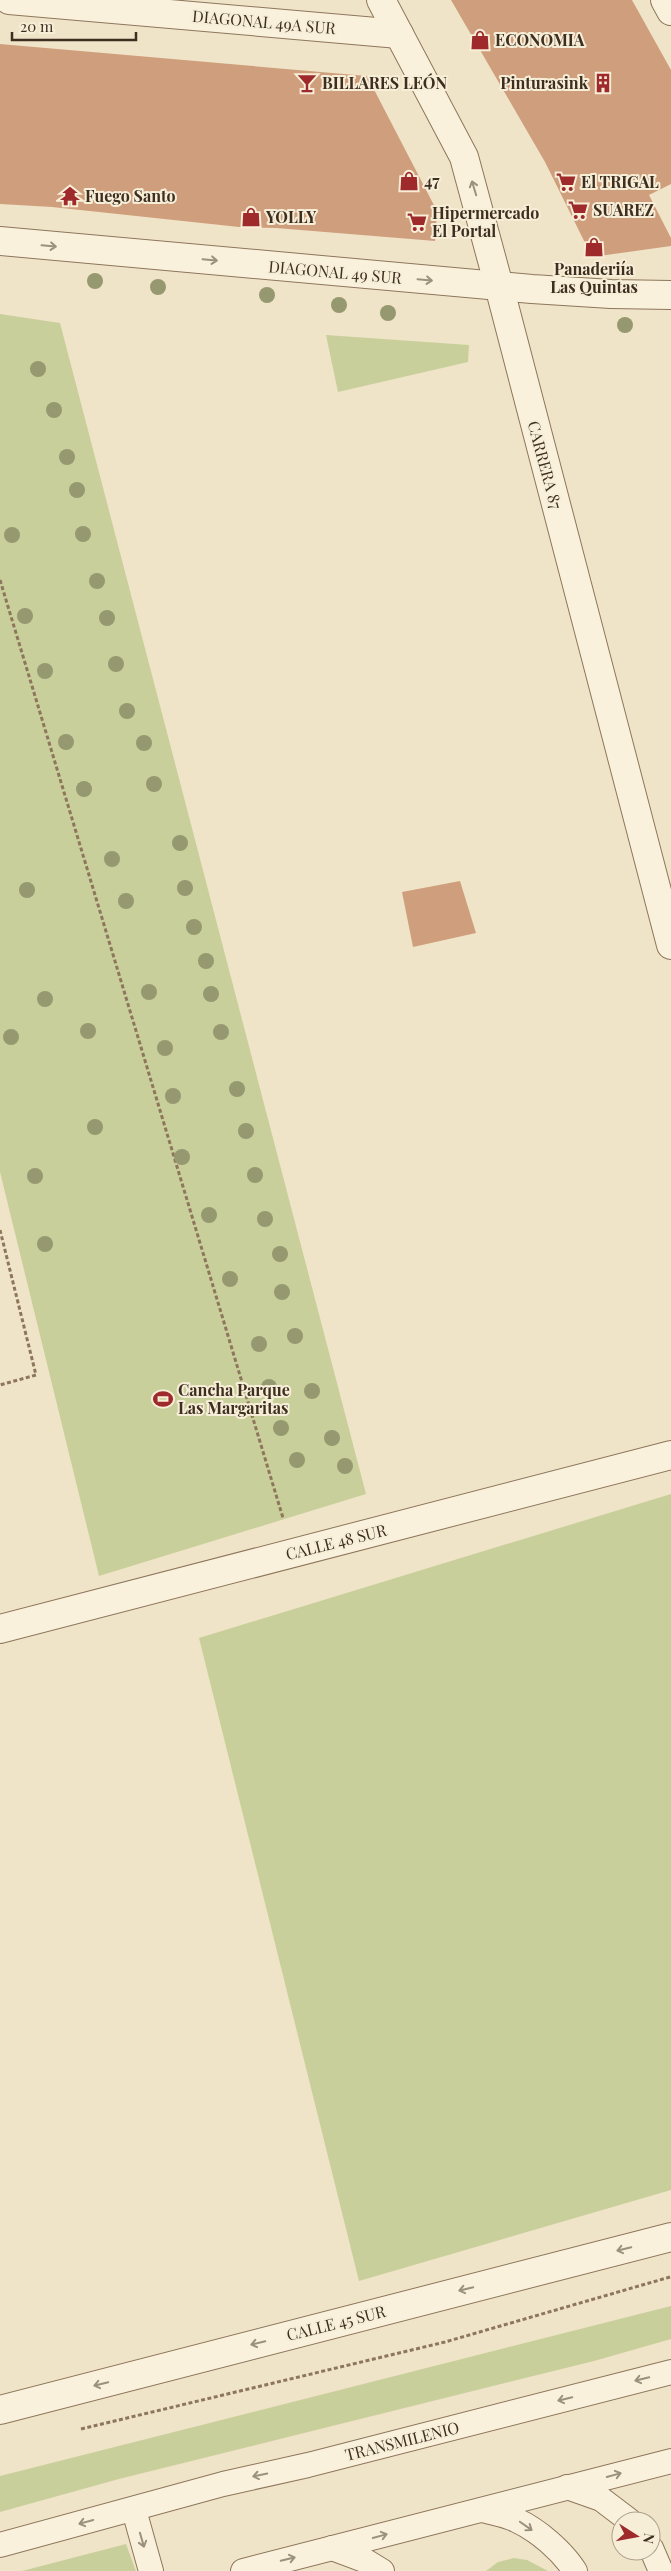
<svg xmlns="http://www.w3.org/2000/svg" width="671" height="2571" font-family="'Playfair Display',serif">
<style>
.green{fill:#c9cf9b}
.building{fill:#cf9f7d}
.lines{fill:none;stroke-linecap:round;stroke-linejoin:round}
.service-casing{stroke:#8d765c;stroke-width:26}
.minor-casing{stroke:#8d765c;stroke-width:30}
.tertiary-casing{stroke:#8d765c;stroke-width:30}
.path{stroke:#8d765c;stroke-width:3;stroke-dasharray:4 2.5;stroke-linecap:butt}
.service{stroke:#faf1dc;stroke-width:24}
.minor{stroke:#faf1dc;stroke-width:28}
.tertiary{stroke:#faf1dc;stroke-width:28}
.tree{fill:#96986f}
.oneway{stroke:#9c907e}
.labels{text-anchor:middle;stroke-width:4;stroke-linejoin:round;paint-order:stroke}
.street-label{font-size:16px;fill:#3d2e20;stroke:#f7eed8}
.poi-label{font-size:16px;font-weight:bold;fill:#3d2e20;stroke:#f7eed8;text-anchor:start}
</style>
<rect width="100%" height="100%" fill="#f0e4c8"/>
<g class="green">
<path d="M0,314L60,323L366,1494L99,1576L0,1172Z"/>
<path d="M326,335L469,345L468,362L338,392Z"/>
<path d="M671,1494V2190L359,2281L199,1638Z"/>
<path d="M671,2306V2339L594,2361L119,2479L0,2512V2476Z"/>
<path d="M126,2544L136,2571H22Z"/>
<path d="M514,2558L527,2560L548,2571H486L498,2562Z"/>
</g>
<g class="building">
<path d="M451,0H632L671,70V184L649,195L671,238V246L592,257L545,162Z"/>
<path d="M0,44L367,76L437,211L435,241L276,228L239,227L52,207L0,204Z"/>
<path d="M460,881L476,933L413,947L402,892Z"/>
</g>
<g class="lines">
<defs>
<g id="service">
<path d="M567,2487L601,2499L630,2521"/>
<path d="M134,2510L151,2571"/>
<path d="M482,2510C493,2513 506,2515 516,2520C538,2530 562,2551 575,2571"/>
<path d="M0,2545L223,2484L308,2465L671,2372"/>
<path d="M332,2548L364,2560L382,2571"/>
<path d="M651,2548L661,2571"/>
<path d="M243,2571L671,2461"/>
</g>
<g id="minor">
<path d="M9,0L399,34"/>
<path d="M665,0L671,11"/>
<path d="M499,286L671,945"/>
<path d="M0,1629L671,1455"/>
<path d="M0,2410L671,2237"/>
</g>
<g id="tertiary">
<path d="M381,0L464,157L499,286"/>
<path d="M0,241L532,289L611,294L671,295"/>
</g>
</defs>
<use href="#service" class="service-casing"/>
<use href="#minor" class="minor-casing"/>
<use href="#tertiary" class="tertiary-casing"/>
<g class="path">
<path d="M0,580L283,1518"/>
<path d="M0,1230L36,1375L0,1385"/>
<path d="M81,2429L445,2342L670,2277"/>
</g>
<use href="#service" class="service"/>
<use href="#minor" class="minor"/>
<use href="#tertiary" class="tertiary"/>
</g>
<g class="tree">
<circle cx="95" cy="281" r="8"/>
<circle cx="158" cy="287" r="8"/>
<circle cx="267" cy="295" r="8"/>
<circle cx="339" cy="305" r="8"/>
<circle cx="388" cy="313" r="8"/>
<circle cx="625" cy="325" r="8"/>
<circle cx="38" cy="369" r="8"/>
<circle cx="54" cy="410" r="8"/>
<circle cx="67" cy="457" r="8"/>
<circle cx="77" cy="490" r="8"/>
<circle cx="83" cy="534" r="8"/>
<circle cx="12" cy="535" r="8"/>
<circle cx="97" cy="581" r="8"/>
<circle cx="25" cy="616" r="8"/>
<circle cx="107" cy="618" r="8"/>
<circle cx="116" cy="664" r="8"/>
<circle cx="45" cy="671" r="8"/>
<circle cx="127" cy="711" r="8"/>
<circle cx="66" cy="742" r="8"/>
<circle cx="144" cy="743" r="8"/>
<circle cx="154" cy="784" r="8"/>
<circle cx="84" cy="789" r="8"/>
<circle cx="180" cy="843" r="8"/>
<circle cx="112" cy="859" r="8"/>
<circle cx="185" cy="888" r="8"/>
<circle cx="27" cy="890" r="8"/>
<circle cx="126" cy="901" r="8"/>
<circle cx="194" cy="927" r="8"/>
<circle cx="206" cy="961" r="8"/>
<circle cx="149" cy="992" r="8"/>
<circle cx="211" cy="994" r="8"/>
<circle cx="45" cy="999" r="8"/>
<circle cx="88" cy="1031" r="8"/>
<circle cx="221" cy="1032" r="8"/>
<circle cx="11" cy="1037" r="8"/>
<circle cx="165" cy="1048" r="8"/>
<circle cx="237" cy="1089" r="8"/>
<circle cx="173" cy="1096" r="8"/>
<circle cx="95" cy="1127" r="8"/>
<circle cx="246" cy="1131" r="8"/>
<circle cx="182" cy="1157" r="8"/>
<circle cx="255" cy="1175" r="8"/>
<circle cx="35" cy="1176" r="8"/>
<circle cx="209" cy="1215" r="8"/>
<circle cx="265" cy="1219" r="8"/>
<circle cx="45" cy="1244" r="8"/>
<circle cx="280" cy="1254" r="8"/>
<circle cx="230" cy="1279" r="8"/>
<circle cx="282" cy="1292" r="8"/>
<circle cx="295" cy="1336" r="8"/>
<circle cx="259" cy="1344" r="8"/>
<circle cx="269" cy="1387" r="8"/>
<circle cx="312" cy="1391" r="8"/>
<circle cx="281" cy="1428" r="8"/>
<circle cx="332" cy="1438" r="8"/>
<circle cx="297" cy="1460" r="8"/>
<circle cx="345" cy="1466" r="8"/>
</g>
<defs><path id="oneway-shaft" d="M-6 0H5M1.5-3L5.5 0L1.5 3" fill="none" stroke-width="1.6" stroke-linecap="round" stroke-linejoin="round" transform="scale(1.25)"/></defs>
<g class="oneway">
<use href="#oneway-shaft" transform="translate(474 188) rotate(-107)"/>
<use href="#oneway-shaft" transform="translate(49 246) rotate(5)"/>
<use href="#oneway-shaft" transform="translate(210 260) rotate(5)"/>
<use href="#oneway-shaft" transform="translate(425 280) rotate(5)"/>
<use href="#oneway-shaft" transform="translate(624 2249) rotate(166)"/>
<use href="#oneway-shaft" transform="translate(466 2289) rotate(166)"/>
<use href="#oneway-shaft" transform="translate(258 2343) rotate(166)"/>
<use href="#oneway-shaft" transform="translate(642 2379) rotate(166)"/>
<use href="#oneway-shaft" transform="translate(101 2384) rotate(166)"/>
<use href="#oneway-shaft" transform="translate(565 2399) rotate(166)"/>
<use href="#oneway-shaft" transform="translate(260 2475) rotate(168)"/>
<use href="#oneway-shaft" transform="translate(614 2475) rotate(-15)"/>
<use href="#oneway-shaft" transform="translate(86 2522) rotate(165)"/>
<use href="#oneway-shaft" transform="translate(526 2526) rotate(35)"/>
<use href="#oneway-shaft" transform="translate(380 2536) rotate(-15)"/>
<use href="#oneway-shaft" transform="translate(142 2540) rotate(74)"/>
<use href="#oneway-shaft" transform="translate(288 2559) rotate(-14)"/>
</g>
<defs>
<symbol id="shop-bare" viewBox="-9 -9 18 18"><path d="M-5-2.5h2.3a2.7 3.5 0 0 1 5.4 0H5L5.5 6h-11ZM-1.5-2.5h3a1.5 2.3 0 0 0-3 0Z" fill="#9e2a2b" stroke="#f7eed8" stroke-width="2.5" paint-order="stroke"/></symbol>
<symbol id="bar-bare" viewBox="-9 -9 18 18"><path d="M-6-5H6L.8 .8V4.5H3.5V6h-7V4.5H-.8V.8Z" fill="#9e2a2b" stroke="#f7eed8" stroke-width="2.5" paint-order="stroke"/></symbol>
<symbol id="building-bare" viewBox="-9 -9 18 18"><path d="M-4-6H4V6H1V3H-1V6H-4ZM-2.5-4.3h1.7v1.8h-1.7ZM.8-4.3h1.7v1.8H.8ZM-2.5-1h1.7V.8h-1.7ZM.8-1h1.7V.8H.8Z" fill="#9e2a2b" stroke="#f7eed8" stroke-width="2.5" paint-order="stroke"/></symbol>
<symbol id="supermarket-bare" viewBox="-9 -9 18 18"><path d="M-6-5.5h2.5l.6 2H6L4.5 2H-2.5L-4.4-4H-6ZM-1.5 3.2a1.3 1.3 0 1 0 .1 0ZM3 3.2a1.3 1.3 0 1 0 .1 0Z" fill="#9e2a2b" stroke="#f7eed8" stroke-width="2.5" paint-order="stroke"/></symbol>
<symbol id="temple-bare" viewBox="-9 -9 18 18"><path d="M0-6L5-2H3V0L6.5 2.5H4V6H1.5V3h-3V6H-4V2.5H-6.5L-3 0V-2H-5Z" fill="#9e2a2b" stroke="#f7eed8" stroke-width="2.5" paint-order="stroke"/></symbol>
<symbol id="stadium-bare" viewBox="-9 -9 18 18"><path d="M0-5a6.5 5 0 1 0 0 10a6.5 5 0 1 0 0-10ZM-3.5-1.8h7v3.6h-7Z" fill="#9e2a2b" stroke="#f7eed8" stroke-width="2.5" paint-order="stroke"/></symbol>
</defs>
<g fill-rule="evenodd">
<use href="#shop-bare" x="466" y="26" width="28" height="28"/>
<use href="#bar-bare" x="293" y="69" width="28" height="28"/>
<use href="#building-bare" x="589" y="69" width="28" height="28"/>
<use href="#shop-bare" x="395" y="167" width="28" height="28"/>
<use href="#supermarket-bare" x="552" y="168" width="28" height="28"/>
<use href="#temple-bare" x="56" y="182" width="28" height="28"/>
<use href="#supermarket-bare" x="564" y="196" width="28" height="28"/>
<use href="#shop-bare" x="237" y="203" width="28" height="28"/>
<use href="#supermarket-bare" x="403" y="208" width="28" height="28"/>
<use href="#shop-bare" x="580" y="233" width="28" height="28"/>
<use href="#stadium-bare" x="149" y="1385" width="28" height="28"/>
</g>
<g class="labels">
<g class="street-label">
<text transform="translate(264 22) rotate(5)" y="6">DIAGONAL 49A SUR</text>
<text transform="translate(335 272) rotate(5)" y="6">DIAGONAL 49 SUR</text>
<text transform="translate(545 465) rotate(75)" y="6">CARRERA 87</text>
<text transform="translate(336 1542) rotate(-14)" y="6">CALLE 48 SUR</text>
<text transform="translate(336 2323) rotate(-14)" y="6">CALLE 45 SUR</text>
<text transform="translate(402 2441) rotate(-14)" y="6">TRANSMILENIO</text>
</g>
<g class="poi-label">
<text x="495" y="46">ECONOMIA</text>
<text x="322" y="89">BILLARES LEÓN</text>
<text x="588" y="89" text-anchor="end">Pinturasink</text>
<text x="424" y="187">47</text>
<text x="581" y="188">El TRIGAL</text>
<text x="85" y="202">Fuego Santo</text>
<text x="593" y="216">SUAREZ</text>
<text x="432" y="219">Hipermercado<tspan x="432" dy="18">El Portal</tspan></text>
<text x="266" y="223">YOLLY</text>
<text x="594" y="275" text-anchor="middle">Panaderiía<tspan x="594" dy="18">Las Quintas</tspan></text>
<text x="178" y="1396">Cancha Parque<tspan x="178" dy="18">Las Margaritas</tspan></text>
</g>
</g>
<g transform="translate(636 2536) rotate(101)"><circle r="24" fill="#f7eed8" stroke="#ada18e"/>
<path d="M0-4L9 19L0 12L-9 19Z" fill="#9e2a2b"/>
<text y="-8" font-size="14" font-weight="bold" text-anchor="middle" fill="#3d2e20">N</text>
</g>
<path d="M12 32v8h124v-8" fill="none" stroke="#3d2e20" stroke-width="2.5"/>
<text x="20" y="32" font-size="15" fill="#3d2e20" stroke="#f7eed8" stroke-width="4" paint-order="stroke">20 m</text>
</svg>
